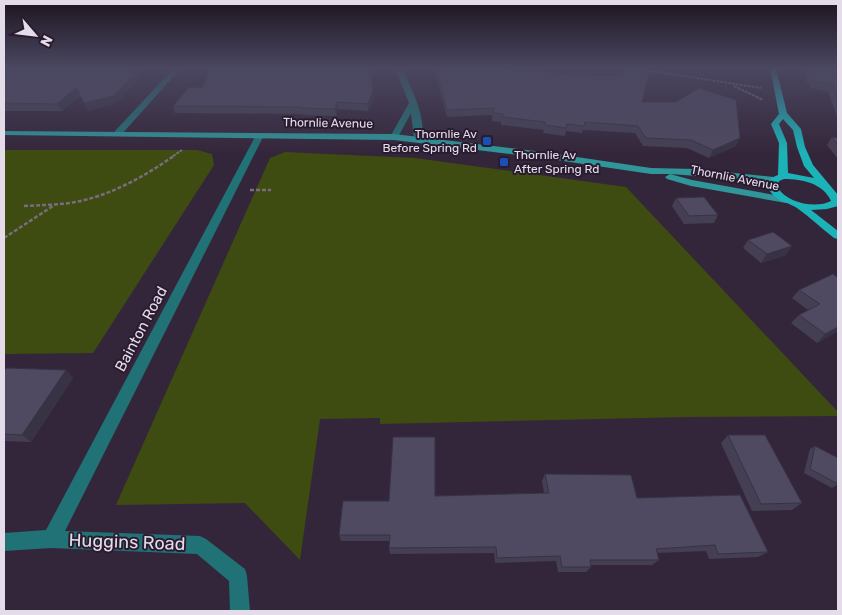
<svg xmlns="http://www.w3.org/2000/svg" width="842" height="615" font-family="Rubik,sans-serif">
<style>
.green{fill:#3f4c11}
.lines{fill:none;stroke-linecap:round;stroke-linejoin:round}
.path-far1{stroke:#786c7e;stroke-width:2;stroke-dasharray:3 1;stroke-linecap:butt}
.path{stroke:#786c7e;stroke-width:2.5;stroke-dasharray:4 2;stroke-linecap:butt}
.street{fill:#217276;fill-rule:evenodd}
.secondary{fill:#2f969a;fill-rule:evenodd}
.primary{fill:#1cb3b8;fill-rule:evenodd}
.wall{fill:#443f53}
.shaded-wall{fill:#373344}
.building{fill:#4f4961;stroke:#373344}
.transit-dot{fill:#1a4fb4;stroke:#2a1c30;stroke-width:2}
.labels{text-anchor:middle;stroke-width:4;stroke-linejoin:round;paint-order:stroke}
.far-street-label{font-size:12px;fill:#e5dcea;stroke:#2a1c30}
.far-poi-label{font-size:12px;fill:#e5dcea;stroke:#2a1c30;text-anchor:end}
.street-label{font-size:15px;fill:#e5dcea;stroke:#2a1c30}
.near-street-label{font-size:18px;fill:#e5dcea;stroke:#2a1c30}
</style>
<rect width="100%" height="100%" fill="#34263a"/>
<g class="green">
<path d="M4,150H197L212,154L214,165L93,353L4,354Z"/>
<path d="M285,152L415,158L626,187L838,412V416L688,417L380,424V418L320,419L300,560L245,503L116,505L270,158Z"/>
</g>
<g class="lines">
<g class="path-far1">
<path d="M645,70L761,88"/>
<path d="M734,86L763,100"/>
<path d="M173,156L182,150"/>
</g>
<g class="path">
<path d="M250,190H271"/>
<path d="M24,206C40,205 55,205 70,203C108,197 144,177 175,155"/>
<path d="M4,238L53,206"/>
</g>
<g class="street">
<path d="M174,68H181L121,135H115V131Z"/>
<path d="M395,68H402C411,87 428,120 421,141L414,139L411,113L397,139L390,137L409,103Z"/>
<path d="M257,133L264,135L65,531L200,536L206,539L245,569L247,576L250,611H230L229,581L197,554L51,548L4,551V533L46,530Z"/>
</g>
<path class="secondary" d="M4,131L394,134L543,152L651,168L695,169L774,177L779,180L777,182L670,174L692,180L786,197L791,200L786,203L691,186L667,179L665,177L670,174H651L543,158L394,140L4,135Z"/>
<path class="primary" d="M770,68H776L787,113L801,129L805,147L813,165L838,195V206L827,209L811,210L838,231V239L834,238C822,229 810,217 797,208C784,200 777,203 768,188L771,178L778,175L779,143L771,124L779,114ZM783,119L793,130L797,147L804,166L814,178L788,173L787,143L779,124ZM784,179C802,179 823,183 831,201C816,209 787,203 778,188L779,181Z"/>
</g>
<g class="wall">
<path d="M4,68H141L142,70L137,74L139,80L116,103L88,111L80,95L62,111H4Z"/>
<path d="M434,68H500V69L642,102L736,146L709,158L687,148L643,146L635,133L583,130L582,133L566,131L565,136L543,133L544,130L501,125V122L492,121V115L447,117Z"/>
<path d="M803,68H838V119L828,92L811,88L809,84L807,83Z"/>
<path d="M374,98L368,111L338,109L336,116L303,115L302,114L175,113L173,106Z"/>
<path d="M832,137L838,138V159L827,145Z"/>
<path d="M676,198L718,215L714,223L684,224L672,206Z"/>
<path d="M748,240L786,255L761,263L743,248Z"/>
<path d="M833,274L838,331L817,343L791,323L799,315L808,310L792,298L799,290Z"/>
<path d="M66,370L73,378L31,442L4,441V371Z"/>
<path d="M728,435L802,503L792,510L752,511L721,443Z"/>
<path d="M815,446L838,484L832,488L804,473L810,449Z"/>
<path d="M545,474L637,498L768,552L758,557L709,559L706,551L657,553L659,560L652,565H591V567L586,572H558L556,561L495,563L494,553L390,554L389,548L390,541H341L339,535L389,501L435,496L544,493L542,481Z"/>
</g>
<g class="shaded-wall">
<path d="M132,68H141L142,70L137,74L139,80L116,103L88,111L84,103Z"/>
<path d="M76,87L80,94L62,111L57,104Z"/>
<path d="M373,91L374,98L368,111V104Z"/>
<path d="M337,102L338,109L336,116L335,109Z"/>
<path d="M740,138L736,146L709,158L713,150Z"/>
<path d="M792,246L786,255L761,263L767,254Z"/>
<path d="M838,327V331L817,343L825,334Z"/>
<path d="M66,370L73,378L31,442L22,435Z"/>
</g>
<g class="building">
<path d="M4,68H132L126,73H136L113,96L84,103L76,87L57,104L4,103Z"/>
<path d="M211,68H371L373,91L368,104L337,102L335,109L301,108L302,107L173,106L189,87L202,88Z"/>
<path d="M436,68H487L569,74L616,76L618,72L624,73L626,68H644L650,69L642,102H676L699,88L736,100L740,138L713,150L691,140L646,138L638,126L585,122L584,126L567,124L566,128L545,125V122L502,117L503,114L493,113L494,108L447,110Z"/>
<path d="M809,68H838V98L833,85L815,81L814,76H811Z"/>
<path d="M832,137L838,138V145Z"/>
<path d="M704,197L718,215L689,216L676,198Z"/>
<path d="M773,232L792,246L767,254L748,240Z"/>
<path d="M833,274L838,278V327L825,334L799,315L820,304L799,290Z"/>
<path d="M6,368L66,370L22,435L4,434V371Z"/>
<path d="M728,435H765L802,503L761,504Z"/>
<path d="M393,437H435V496L549,493L545,474L631,475L637,498L740,495L768,552L718,554L715,545L656,549L659,560H590L591,567H562L560,556L497,558L496,547L389,548L390,535H339L343,501H389Z"/>
<path d="M815,446L838,458V484L810,469Z"/>
</g>
<linearGradient id="sky" x2="0" y2="1"><stop stop-color="#1d1520"/><stop offset="0.44" stop-color="#4a4760"/><stop offset="1" stop-color="#4a4760" stop-opacity="0"/></linearGradient>
<rect width="842" height="154" fill="url(#sky)"/>
<g class="transit-dot">
<rect x="482" y="136" width="10" height="10" rx="2.5"/>
<rect x="499" y="157" width="10" height="10" rx="2.5"/>
</g>
<g class="labels">
<g class="far-street-label">
<text transform="translate(328 123) rotate(1)" y="4">Thornlie Avenue</text>
<text transform="translate(735 178) rotate(11)" y="4">Thornlie Avenue</text>
</g>
<g class="far-poi-label">
<text x="477" y="138">Thornlie Av<tspan x="477" dy="14">Before Spring Rd</tspan></text>
<text x="514" y="159" text-anchor="start">Thornlie Av<tspan x="514" dy="14">After Spring Rd</tspan></text>
</g>
<g class="street-label">
<text transform="translate(141 329) rotate(-62)" y="5">Bainton Road</text>
</g>
<g class="near-street-label">
<text transform="translate(127 542) rotate(2)" y="6">Huggins Road</text>
</g>
</g>
<rect width="842" height="615" fill="none" stroke="#e5dcea" stroke-width="10"/>
<g transform="translate(35 35) rotate(118)" stroke="#2a1c30" stroke-width="4" paint-order="stroke">
<path d="M0-4L9 19L0 12L-9 19Z" fill="#e5dcea"/>
<text y="-8" font-size="14" font-weight="bold" text-anchor="middle" fill="#e5dcea">N</text>
</g>
</svg>
